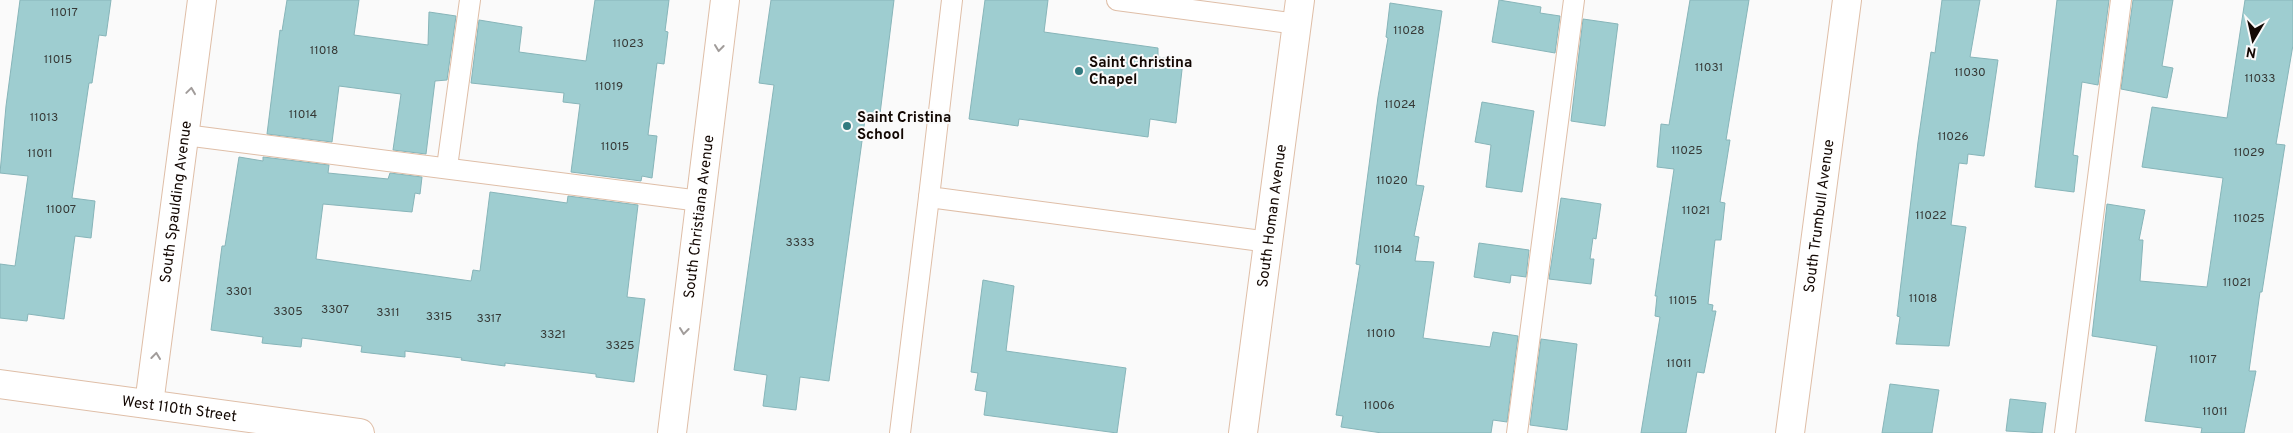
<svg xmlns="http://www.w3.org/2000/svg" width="2293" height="433" font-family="Overpass,sans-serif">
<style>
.building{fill:#9ecdd0;stroke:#87b5b9}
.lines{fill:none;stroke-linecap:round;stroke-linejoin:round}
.lane-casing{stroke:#dfbea7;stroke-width:22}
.street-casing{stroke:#dfbea7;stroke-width:30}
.lane{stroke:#fff;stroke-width:20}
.street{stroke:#fff;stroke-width:28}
.oneway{stroke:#a19c9a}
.poi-dot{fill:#317a7f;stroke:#fafafa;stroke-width:2}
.labels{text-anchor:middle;stroke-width:4;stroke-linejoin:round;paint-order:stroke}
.number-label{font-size:12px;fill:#363936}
.poi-label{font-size:15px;font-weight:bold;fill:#130803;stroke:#fafafa;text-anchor:start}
.street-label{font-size:15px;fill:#130803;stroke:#fafafa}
</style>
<rect width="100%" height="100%" fill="#fafafa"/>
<g class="building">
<path d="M20,0H111L106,36L99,35L92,83H89L72,198L95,201L91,238L75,236L64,319L28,314L27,321L0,318V264L15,266L28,176L0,173L6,106Z"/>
<path d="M287,0H359L354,35L428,45L429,12L456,16L447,80L435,81L426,154L393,150L401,94L339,86L332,142L267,134L280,30L282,31Z"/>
<path d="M595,0H669L665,31L668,32L664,64L657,63L648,135L657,136L652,178L642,176L641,181L571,172L580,104L563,102L564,93L471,83L479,20L522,27L519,52L586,61Z"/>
<path d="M771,0H894L880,114L866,112L829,381L800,377L796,410L763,406L767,375L734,370L774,85L759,83Z"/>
<path d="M985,0H1048L1044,32L1158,48V57L1183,61L1176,123L1150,119L1148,137L1019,119L1018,126L969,119Z"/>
<path d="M1499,0L1541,7L1540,13L1560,16L1555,53L1492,42Z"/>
<path d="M1690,0H1749L1726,140H1730L1720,202L1725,203L1721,240H1715L1708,304L1713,305L1712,311H1716L1704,373L1697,372L1686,433H1641L1660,317L1655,316L1657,296H1655L1674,169L1657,167L1661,124L1669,125Z"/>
<path d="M1942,0H1980L1970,57L1998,60L1984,156L1968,154L1967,164L1959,163L1951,225L1966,227L1949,346L1896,344L1900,317L1897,316L1918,142L1931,52L1935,53Z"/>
<path d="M2057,0H2109L2098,85L2082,82L2073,155L2078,156L2074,192L2035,187Z"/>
<path d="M2133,0H2173L2162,66L2173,68L2167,98L2121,89Z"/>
<path d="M2245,0H2293V45L2276,144L2285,145L2262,292H2260L2249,371H2256L2244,433H2201L2202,428L2145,421L2157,346L2092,336L2107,204L2145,210L2139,240H2143L2140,281L2207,287L2223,178L2142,167L2152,107L2227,118Z"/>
<path d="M1390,3L1442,11L1416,185L1424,186L1414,236L1419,237L1415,261L1434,262L1423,338L1490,347L1493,332L1518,336L1507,422L1493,420L1491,433H1382L1341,427L1343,416L1336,415L1360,265L1356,264L1378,97L1388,38L1386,37Z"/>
<path d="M1583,19L1618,24L1605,126L1571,121Z"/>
<path d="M1482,102L1534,111L1522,192L1486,187L1491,145L1475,142Z"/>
<path d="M239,157L263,161V157L329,165L328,173L388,179L390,173L422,177L420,194L415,193L412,212L323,204L316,259L471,281L473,270L480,271L490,192L567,203L568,196L638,205L627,297L645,299L634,382L596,377V374L505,363V366L461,360L462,358L405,351V357L361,352L362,346L302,338L301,347L262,343L263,337L211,330L222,246H225Z"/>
<path d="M1561,198L1601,204L1596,239L1593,238L1590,259H1594L1591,284L1549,279Z"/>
<path d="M1479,243L1529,250L1526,277L1511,275L1510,283L1474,277Z"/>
<path d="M983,280L1014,286L1006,351L1126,368L1117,433L984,415L987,392L975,390L978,373L971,372Z"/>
<path d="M1541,339L1577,344L1567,430L1530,425Z"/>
<path d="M1890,384L1939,390L1932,433H1882Z"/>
<path d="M2010,399L2046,403L2042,433L2006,431Z"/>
</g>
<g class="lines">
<defs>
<g id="lane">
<path d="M952,0L929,197L1269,242"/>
<path d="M1117,0L1297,24"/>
<path d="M185,135L700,201"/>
<path d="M447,167L470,0"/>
<path d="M900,433L929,197"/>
<path d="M1517,433L1574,0"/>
<path d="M2065,433L2121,0"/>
</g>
<g id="street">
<path id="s1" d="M0,384L360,433"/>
<path id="s2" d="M149,404L202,0"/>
<path id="s3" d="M672,433L725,0"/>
<path id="s4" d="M1243,433L1300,0"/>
<path id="s5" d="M1790,433L1847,0"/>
</g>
</defs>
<use href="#lane" class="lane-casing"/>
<use href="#street" class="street-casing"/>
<use href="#lane" class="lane"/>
<use href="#street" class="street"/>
</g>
<defs><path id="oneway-chevron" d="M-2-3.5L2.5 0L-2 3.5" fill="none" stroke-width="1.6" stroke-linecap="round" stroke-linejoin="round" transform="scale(1.25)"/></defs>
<g class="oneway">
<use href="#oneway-chevron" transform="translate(719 48) rotate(97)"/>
<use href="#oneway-chevron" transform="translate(191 91) rotate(-82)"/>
<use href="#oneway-chevron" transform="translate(684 331) rotate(97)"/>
<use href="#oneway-chevron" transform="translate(156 356) rotate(-83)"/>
</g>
<g class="poi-dot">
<circle cx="1079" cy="71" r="5"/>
<circle cx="847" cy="126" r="5"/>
</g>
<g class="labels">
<g class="number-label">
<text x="64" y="16">11017</text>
<text x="1409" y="34">11028</text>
<text x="628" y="47">11023</text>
<text x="324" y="54">11018</text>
<text x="58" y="63">11015</text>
<text x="1709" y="71">11031</text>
<text x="1970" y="76">11030</text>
<text x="2260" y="82">11033</text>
<text x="609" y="90">11019</text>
<text x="1400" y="108">11024</text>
<text x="303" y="118">11014</text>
<text x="44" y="121">11013</text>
<text x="1953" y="140">11026</text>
<text x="615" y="150">11015</text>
<text x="1687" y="154">11025</text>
<text x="2249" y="156">11029</text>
<text x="40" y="157">11011</text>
<text x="1392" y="184">11020</text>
<text x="61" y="213">11007</text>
<text x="1696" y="214">11021</text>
<text x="1931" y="219">11022</text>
<text x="2249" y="222">11025</text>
<text x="800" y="246">3333</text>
<text x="1388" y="253">11014</text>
<text x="2237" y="286">11021</text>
<text x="239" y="295">3301</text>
<text x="1923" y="302">11018</text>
<text x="1683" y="304">11015</text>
<text x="335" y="313">3307</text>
<text x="288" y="315">3305</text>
<text x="388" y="316">3311</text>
<text x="439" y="320">3315</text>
<text x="489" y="322">3317</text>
<text x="1381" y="337">11010</text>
<text x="553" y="338">3321</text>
<text x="620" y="349">3325</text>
<text x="2203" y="363">11017</text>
<text x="1679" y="367">11011</text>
<text x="1379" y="409">11006</text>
<text x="2215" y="415">11011</text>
</g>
<g class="poi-label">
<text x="1089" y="67">Saint Christina<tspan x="1089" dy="17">Chapel</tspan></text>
<text x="857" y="122">Saint Cristina<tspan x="857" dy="17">School</tspan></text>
</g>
<g class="street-label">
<text dy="5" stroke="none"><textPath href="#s2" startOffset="204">South Spaulding Avenue</textPath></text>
<text dy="5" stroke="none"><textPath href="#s3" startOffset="218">South Christiana Avenue</textPath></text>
<text dy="5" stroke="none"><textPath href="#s5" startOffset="219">South Trumbull Avenue</textPath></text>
<text dy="5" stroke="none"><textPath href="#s4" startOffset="219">South Homan Avenue</textPath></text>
<text dy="5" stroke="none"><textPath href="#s1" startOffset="181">West 110th Street</textPath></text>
</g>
</g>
<g transform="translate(2253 40) rotate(189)" stroke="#fafafa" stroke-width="4" paint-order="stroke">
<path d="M0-4L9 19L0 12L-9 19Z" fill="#130803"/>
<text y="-8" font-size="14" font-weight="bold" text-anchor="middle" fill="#130803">N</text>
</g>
</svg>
